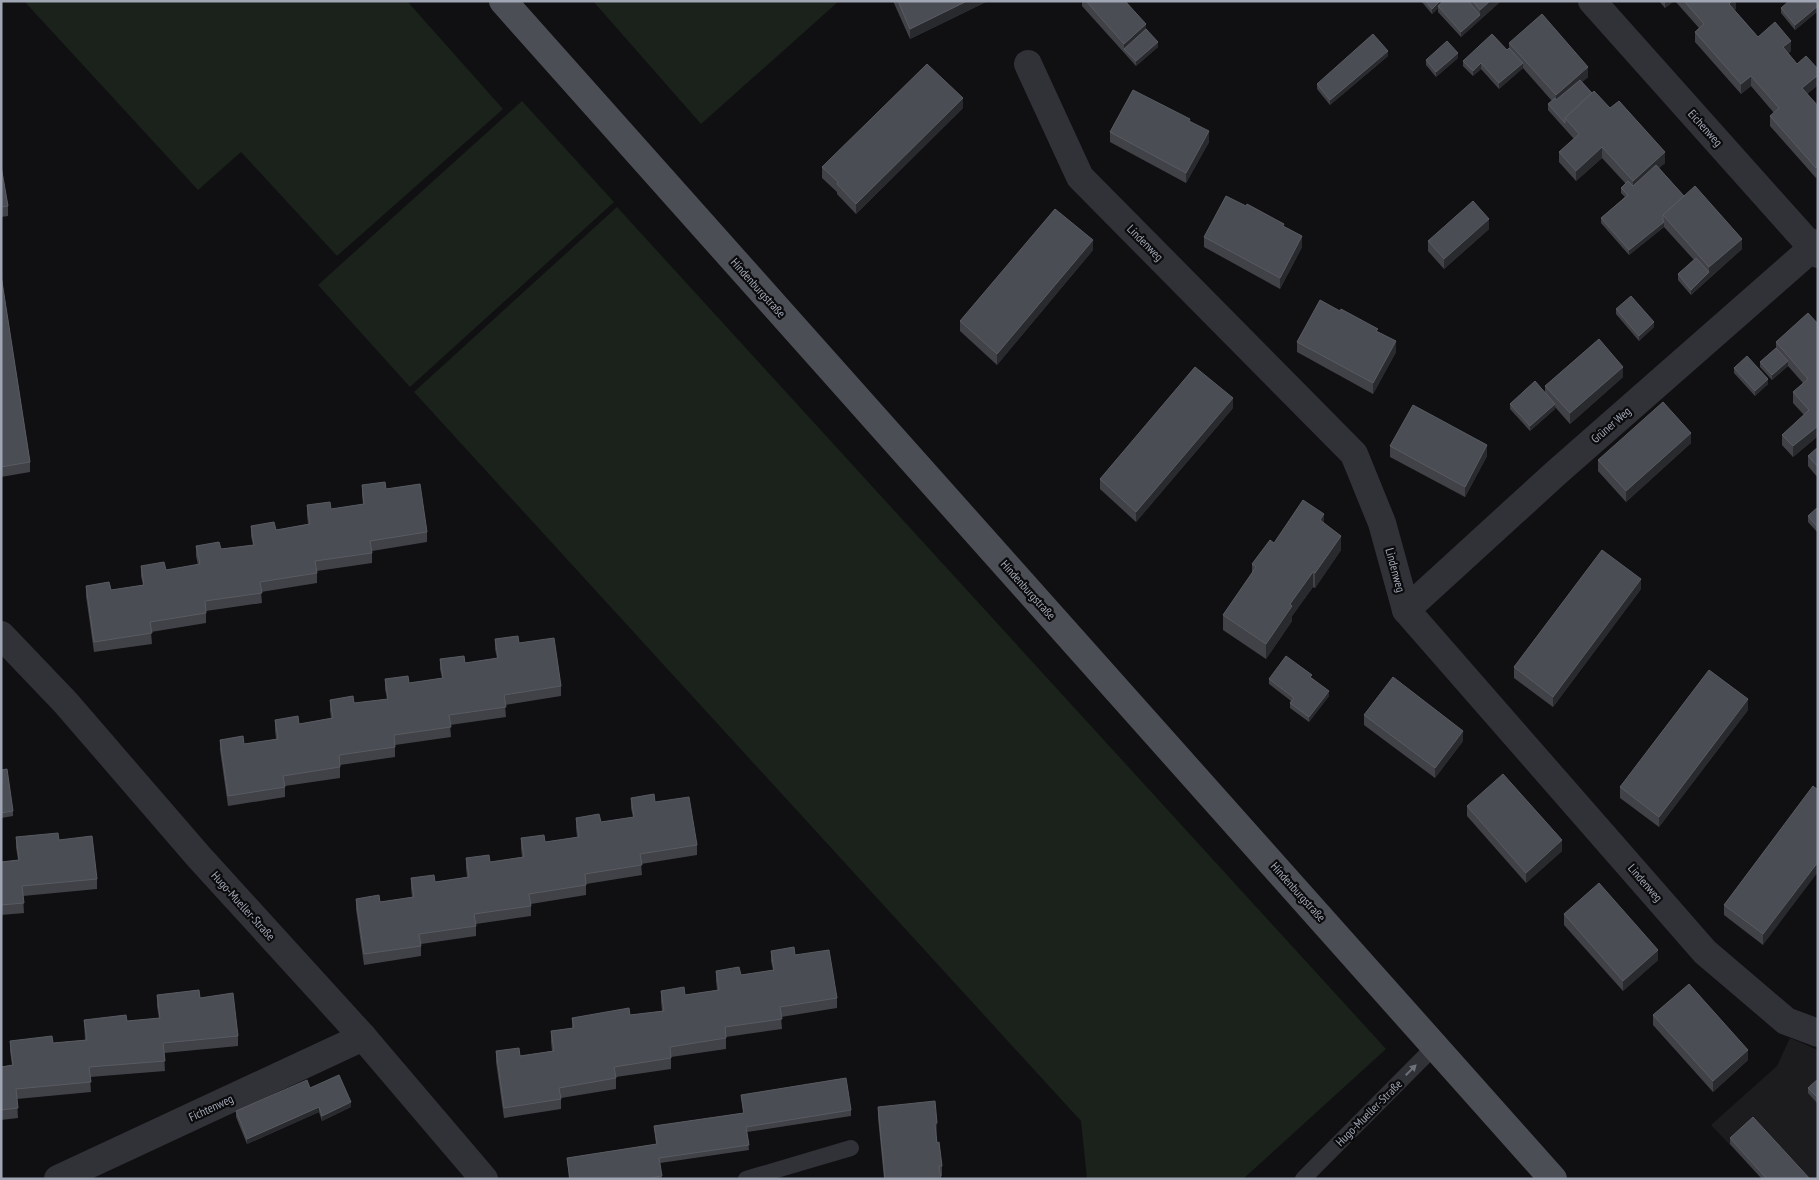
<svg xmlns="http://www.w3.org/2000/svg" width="1819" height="1180" font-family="'PT Sans Narrow',sans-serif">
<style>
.built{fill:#1c1c1f}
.green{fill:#1a221b}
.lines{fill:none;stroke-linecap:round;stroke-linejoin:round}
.lane{stroke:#313237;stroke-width:16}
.street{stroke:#313237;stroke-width:28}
.primary{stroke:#4c4e56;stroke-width:28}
.wall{fill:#414248}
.shaded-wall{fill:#292a2e}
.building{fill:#4b4d54;stroke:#595b63}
.oneway{fill:#6e727c}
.labels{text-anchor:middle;stroke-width:4.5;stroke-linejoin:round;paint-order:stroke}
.street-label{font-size:12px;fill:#a0a6b4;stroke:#0b0b0d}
</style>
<rect width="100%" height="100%" fill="#101012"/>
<path class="built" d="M1790,1038L1818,1050V1179H1762L1711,1125L1777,1066Z"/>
<g class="green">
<path d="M24,1H407L503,109L337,256L241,152L198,190Z"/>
<path d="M593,1H839L701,124Z"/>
<path d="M522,101L614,202L410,387L318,285Z"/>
<path d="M617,207L1386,1049L1243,1179H1087L1081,1121L414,392Z"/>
</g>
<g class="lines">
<g class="lane">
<path d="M746,1179L851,1148"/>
<path d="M1303,1179L1435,1046"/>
</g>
<g class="street">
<path d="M1592,1L1818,254"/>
<path d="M1028,64L1080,177L1354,454L1382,523L1406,610L1705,952L1786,1021L1818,1033"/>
<path d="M1406,610L1556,473L1818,243"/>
<path d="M1,635L66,703L199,857L363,1037L484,1179"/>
<path d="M58,1179L363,1037"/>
</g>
<path class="primary" d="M503,1L1553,1179"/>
</g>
<g class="wall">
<path d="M893,1H988L910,39Z"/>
<path d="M1082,1H1125L1146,29L1158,47L1136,66L1082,6Z"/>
<path d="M1421,1H1501L1461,37L1438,12V8L1432,14Z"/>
<path d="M1659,1H1674L1665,8Z"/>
<path d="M1675,1H1736V9L1734,10L1758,37L1791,51L1788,53L1797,64L1818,69V85L1807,94L1818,106L1816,178L1770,126V116L1774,113L1751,86L1741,94L1695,42V32L1699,28Z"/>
<path d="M1818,1V11L1795,30L1781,13V8Z"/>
<path d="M1509,43L1588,77L1582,82L1592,93L1610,108L1665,163L1659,168L1684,196L1742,249L1691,295L1678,280V274L1694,260L1664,227L1629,255L1601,223V218L1625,197L1621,193V188L1626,184L1602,158L1576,181L1559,162V152L1574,139L1548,110V104L1552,101L1523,68L1499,89L1481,69L1473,76L1463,66V61L1507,50L1509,48Z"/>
<path d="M1388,56L1330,105L1317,89V84Z"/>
<path d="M1458,58L1436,77L1426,65V60Z"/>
<path d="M963,108L856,214L837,194V192L822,178V167Z"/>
<path d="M1190,122L1209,142L1186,183L1110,142V132Z"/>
<path d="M1,166L8,206V216L1,217Z"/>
<path d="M1284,227L1302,247L1280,289L1204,247V237Z"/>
<path d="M1489,229L1444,269L1428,251V241Z"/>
<path d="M1093,250L997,365L960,331V321Z"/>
<path d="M1,275L30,462V472L1,477Z"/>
<path d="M1616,309L1654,327L1639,341L1616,314Z"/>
<path d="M1808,313L1818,436L1793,457L1782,445V435L1804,415L1793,403V392L1803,383L1788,366L1772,380L1760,367V362L1776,348V342Z"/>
<path d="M1378,332L1396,352L1373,394L1297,352V342Z"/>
<path d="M1734,368L1768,384L1755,396L1734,373Z"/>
<path d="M1623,377L1570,424L1555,407V409L1530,431L1510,409V404L1545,393V386Z"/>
<path d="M1233,408L1136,522L1100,489V479Z"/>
<path d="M1691,443L1626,502L1598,471V460Z"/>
<path d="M1390,446L1487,456L1465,497L1390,457Z"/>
<path d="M1818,447V478L1808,466V456Z"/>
<path d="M362,485L386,489L427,532V542L372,551V563L317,571V583L261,592L262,603L206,611V623L151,632L152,644L94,652L86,596V586L111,590L143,585L141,576V566L166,570L198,565L196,556V546L221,549L253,545L251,536V526L276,530L308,524L307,515V505L331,509L363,504L362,495Z"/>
<path d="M1818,507V533L1808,522V516Z"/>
<path d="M1324,523L1341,550L1315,588L1313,587L1292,616V621L1266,659L1223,630V615L1252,573V564L1274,543Z"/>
<path d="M1641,589L1553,707L1514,678V667Z"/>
<path d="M495,639L519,643L561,686V696L505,705L506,717L450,725L451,737L395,745V757L340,765V778L285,786V797L228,806L220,750V740L244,744L276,739L275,730V720L299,724L331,718L330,710V700L354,703L387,699L385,689V679L409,683L442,678L440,669V659L465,663L497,658L495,649Z"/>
<path d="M1312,678L1329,696L1309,722L1290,708V703L1291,701L1269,684V679Z"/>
<path d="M1748,710L1659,827L1620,798V787Z"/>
<path d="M1364,715L1463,741L1435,778L1364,725Z"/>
<path d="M1,770L13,811V816L1,818Z"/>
<path d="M1818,790L1763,945L1724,915V905Z"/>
<path d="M631,798L655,802L697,845V855L641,864L642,875L586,884V895L531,904V916L476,924V936L421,944V956L364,965L356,909V899L380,902L412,897L411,888V878L435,882L467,877L466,868V858L490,862L522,857L521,848V838L545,842L577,837L576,828V818L601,822L633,817L631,808Z"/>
<path d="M1467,806L1562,851L1526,883L1467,816Z"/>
<path d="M16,837L59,840L97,879V889L23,896L24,913L1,915V862L18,860L16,847Z"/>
<path d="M1564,914L1658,960L1623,991L1564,925Z"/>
<path d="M771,951L795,955L837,998V1008L781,1017L782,1029L726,1037V1049L671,1057V1069L616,1077V1089L561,1098V1109L504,1118L496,1062V1051L520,1056L552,1051L551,1042V1031L572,1028V1018L630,1015L662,1011L661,1001V991L685,995L717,990L716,981V971L741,975L773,970L771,961Z"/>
<path d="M157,995L200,998L238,1036V1046L164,1053L165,1071L90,1077L91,1092L17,1099L18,1118L1,1120V1067L12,1065L10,1051V1041L53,1043L85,1040L84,1020L127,1021L159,1018L157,1006Z"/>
<path d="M1653,1015L1748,1060L1713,1092L1653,1025Z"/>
<path d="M1818,1079V1104L1808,1093V1088Z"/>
<path d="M310,1088L351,1107L322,1121L319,1112L247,1144L236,1117V1111Z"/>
<path d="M741,1095L851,1110V1116L747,1132L749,1150L660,1163L662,1179H569L567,1158L656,1144L654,1126L743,1113Z"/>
<path d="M878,1107L937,1134H936L937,1143L942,1166V1176H940L941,1179H884L878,1118Z"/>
<path d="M1730,1138L1810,1179H1762L1730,1144Z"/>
</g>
<g class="shaded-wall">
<path d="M967,1H988L910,39V29Z"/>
<path d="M1440,1H1446L1438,6V8L1432,14V9Z"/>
<path d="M1490,1H1501L1461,37V32L1480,15V10Z"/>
<path d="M1665,1H1674L1665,8Z"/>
<path d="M1732,1H1736V9L1729,14V4Z"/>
<path d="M1818,6V11L1795,30V25Z"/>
<path d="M1146,24V35L1124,49V44Z"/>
<path d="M1791,41V51L1783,58V47Z"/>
<path d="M1158,42V47L1136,66V61Z"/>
<path d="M1388,51V56L1330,105V100Z"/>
<path d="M1458,53V58L1436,77V72Z"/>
<path d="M1481,63V69L1473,76V71Z"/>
<path d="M1523,63V68L1499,89V83Z"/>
<path d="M1588,67V77L1556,106V95Z"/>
<path d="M1818,75V85L1802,98V88Z"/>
<path d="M1751,76V86L1741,94V84Z"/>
<path d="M963,98V108L856,214V204Z"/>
<path d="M1209,131V142L1186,183V173Z"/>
<path d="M1602,147V158L1576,181V171Z"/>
<path d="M1665,152V163L1633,191V181Z"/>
<path d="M1818,167V177L1816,178V168Z"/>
<path d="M1489,219V229L1444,269V259Z"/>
<path d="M1664,222V227L1629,255V250Z"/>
<path d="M1302,236V247L1280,289V278Z"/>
<path d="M1742,239V249L1691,295V290L1709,272V267Z"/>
<path d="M1093,240V250L997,365V354Z"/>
<path d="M1654,322V327L1639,341V336Z"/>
<path d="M1396,341V352L1373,394V383Z"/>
<path d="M1788,361V366L1772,380V375Z"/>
<path d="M1623,367V377L1570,424V413Z"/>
<path d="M1768,379V384L1755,396V391Z"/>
<path d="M1233,398V408L1136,522V512Z"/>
<path d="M1555,404V409L1530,431V426Z"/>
<path d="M1818,426V436L1793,457V446Z"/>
<path d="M1691,433V443L1626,502V491Z"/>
<path d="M1487,445V456L1465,497V487Z"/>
<path d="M1324,514V529L1320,520Z"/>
<path d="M1341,536V550L1315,588V573Z"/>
<path d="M1313,572V587L1292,616V621L1266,659V644L1290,604Z"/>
<path d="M1641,579V589L1553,707V697Z"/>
<path d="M1329,691V696L1309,722V717Z"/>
<path d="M1748,699V710L1659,827V817Z"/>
<path d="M1463,731V741L1435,778V768Z"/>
<path d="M1562,840V851L1526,883V873Z"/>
<path d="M1818,862V872L1763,945V934Z"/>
<path d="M1658,950V960L1623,991V981Z"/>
<path d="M1748,1050V1060L1713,1092V1081Z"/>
<path d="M351,1102V1107L322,1121V1116Z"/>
<path d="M319,1107V1112L247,1144V1139Z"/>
<path d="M937,1123V1134H935V1124Z"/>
</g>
<g class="building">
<path d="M898,1H967L910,29Z"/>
<path d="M1086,1H1125L1146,24L1124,44Z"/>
<path d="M1425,1H1440L1432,9Z"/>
<path d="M1444,1H1468L1480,15L1461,32L1438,6Z"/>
<path d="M1473,1H1490L1480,10Z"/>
<path d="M1684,1H1732L1729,4L1758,37L1775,22L1791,41L1783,47L1797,64L1806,56L1818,69V75L1802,88L1818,106V167L1816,168L1770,116L1779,108L1751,76L1741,84L1695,32L1704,24Z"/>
<path d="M1789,1H1818V6L1795,25L1781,8Z"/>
<path d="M1542,14L1588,67L1556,95L1509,43Z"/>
<path d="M1146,29L1158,42L1136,61L1124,49Z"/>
<path d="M1373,34L1388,51L1330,100L1317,84Z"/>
<path d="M1492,34L1507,50L1509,48L1523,63L1499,83L1481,63L1473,71L1463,61Z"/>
<path d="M1447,41L1458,53L1436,72L1426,60Z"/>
<path d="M927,64L963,98L856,204L837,184L838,182L822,167Z"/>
<path d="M1580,80L1592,93L1565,118V123L1548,104L1555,98L1556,100Z"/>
<path d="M1133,90L1190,119L1189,121L1209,131L1186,173L1110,132Z"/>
<path d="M1594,91L1610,108L1619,101L1665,152L1633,181L1602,147L1576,171L1559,152L1579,134L1565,118Z"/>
<path d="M1656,165L1684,196L1663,215V220L1664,222L1629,250L1601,218L1628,195L1621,188L1628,181L1633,186Z"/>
<path d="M1,166L8,206L1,207Z"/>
<path d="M1695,186L1742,239L1709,267L1663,215Z"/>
<path d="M1226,196L1246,206L1247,204L1284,224L1283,226L1302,236L1280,278L1204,237Z"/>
<path d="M1473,201L1489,219L1444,259L1428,241Z"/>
<path d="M1055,209L1093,240L997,354L960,321Z"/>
<path d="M1696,258L1709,272L1691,290L1678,274Z"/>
<path d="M1,275L30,462L1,467Z"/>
<path d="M1631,296L1654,322L1639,336L1616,309Z"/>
<path d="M1320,300L1340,311L1341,309L1378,329L1376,331L1396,341L1373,383L1297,342Z"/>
<path d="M1808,313L1818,324V426L1793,446L1782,435L1809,410L1793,392L1808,379L1776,342Z"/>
<path d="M1599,339L1623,367L1570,413L1545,386Z"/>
<path d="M1776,348L1788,361L1772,375L1760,362Z"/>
<path d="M1747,356L1768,379L1755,391L1734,368Z"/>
<path d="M1195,367L1233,398L1136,512L1100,479Z"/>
<path d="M1535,381L1555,404L1530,426L1510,404Z"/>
<path d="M1663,402L1691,433L1626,491L1598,460Z"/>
<path d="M1413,405L1487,445L1465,487L1390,446Z"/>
<path d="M1818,447V467L1808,456Z"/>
<path d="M385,482L386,489L420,484L427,532L370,541L372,553L315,561L317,573L260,582L262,593L205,601L206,613L150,622L152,633L94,642L86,586L109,582L111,590L144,585L141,566L164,562L166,570L200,564L196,546L219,542L221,549L254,545L251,526L274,522L276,530L310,524L307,505L330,502L331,509L364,504L362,485Z"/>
<path d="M1303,500L1324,514L1320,520L1341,536L1315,573L1313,572L1290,604L1292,606L1266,644L1223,615L1256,567L1252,564L1270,540L1274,543Z"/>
<path d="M1818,507V528L1808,516Z"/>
<path d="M1602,550L1641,579L1553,697L1514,667Z"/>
<path d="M518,636L519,643L554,638L561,686L504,695L506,707L449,715L451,727L394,735L395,747L339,755L340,767L283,776L285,787L228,796L220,740L243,736L244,744L278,739L275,720L298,716L299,724L333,718L330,700L353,696L354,703L388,699L385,679L408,676L409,683L443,678L440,659L464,656L465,663L498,658L495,639Z"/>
<path d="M1286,656L1312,675L1310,677L1329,691L1309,717L1290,703L1294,698L1269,679Z"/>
<path d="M1709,670L1748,699L1659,817L1620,787Z"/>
<path d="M1393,677L1463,731L1435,768L1364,715Z"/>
<path d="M7,769L13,811L1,813V770Z"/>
<path d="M1503,774L1562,840L1526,873L1467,806Z"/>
<path d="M1813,786L1818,790V862L1763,934L1724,905Z"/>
<path d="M654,794L655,802L689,797L697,845L640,854L642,865L585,874L586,885L529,894L531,906L474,914L476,926L419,934L421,946L364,954L356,899L379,895L380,902L414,897L411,878L434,875L435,882L469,877L466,858L489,855L490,862L524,857L521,838L544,835L545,842L579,837L576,818L599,814L601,822L634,817L631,798Z"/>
<path d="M58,833L59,840L92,836L97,879L22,886L24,903L1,905V862L19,860L16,837Z"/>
<path d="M1599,883L1658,950L1623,981L1564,914Z"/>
<path d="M794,947L795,955L829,950L837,998L780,1007L782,1019L725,1027L726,1038L670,1047L671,1058L614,1067L616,1078L559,1088L561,1099L504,1108L496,1051L519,1048L520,1056L554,1051L551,1031L574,1028L572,1018L629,1008L630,1015L664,1011L661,991L684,987L685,995L719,990L716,971L739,967L741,975L774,970L771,951Z"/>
<path d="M1689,984L1748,1050L1713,1081L1653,1015Z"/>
<path d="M199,990L200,998L233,993L238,1036L163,1043L165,1061L89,1067L91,1082L16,1089L18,1108L1,1110V1067L13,1065L10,1041L52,1036L53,1043L87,1040L84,1020L126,1015L127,1021L160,1018L157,995Z"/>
<path d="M339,1075L351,1102L322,1116L319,1107L247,1139L236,1111L307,1080L310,1088Z"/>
<path d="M846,1078L851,1110L746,1127L749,1145L659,1158L662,1176L645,1179H570L567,1158L657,1144L654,1126L744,1113L741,1095Z"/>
<path d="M1818,1079V1098L1808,1088Z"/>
<path d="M935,1101L937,1123L935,1124L937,1143L939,1142L942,1166H939L941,1179H885L878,1107Z"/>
<path d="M1753,1117L1810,1179H1767L1730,1138Z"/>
</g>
<defs><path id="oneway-solid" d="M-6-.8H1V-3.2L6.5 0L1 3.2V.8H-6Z" transform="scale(1.25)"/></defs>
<use class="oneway" href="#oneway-solid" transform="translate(1411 1070) rotate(-45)"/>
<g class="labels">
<g class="street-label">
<text transform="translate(1705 128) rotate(48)" y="4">Eichenweg</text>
<text transform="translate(1145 243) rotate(45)" y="4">Lindenweg</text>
<text transform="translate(758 288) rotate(48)" y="4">Hindenburgstraße</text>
<text transform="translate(1611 425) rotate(-41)" y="4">Grüner Weg</text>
<text transform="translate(1395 570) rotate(75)" y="4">Lindenweg</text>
<text transform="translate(1028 590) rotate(48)" y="4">Hindenburgstraße</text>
<text transform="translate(1645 883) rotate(49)" y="4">Lindenweg</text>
<text transform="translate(1298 892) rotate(48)" y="4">Hindenburgstraße</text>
<text transform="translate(243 906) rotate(48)" y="4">Hugo-Mueller-Straße</text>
<text transform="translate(211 1108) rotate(-25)" y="4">Fichtenweg</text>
<text transform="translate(1369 1113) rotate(-45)" y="4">Hugo-Mueller-Straße</text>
</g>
</g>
<rect width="1819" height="1180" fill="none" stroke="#a0a6b4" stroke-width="5"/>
</svg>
